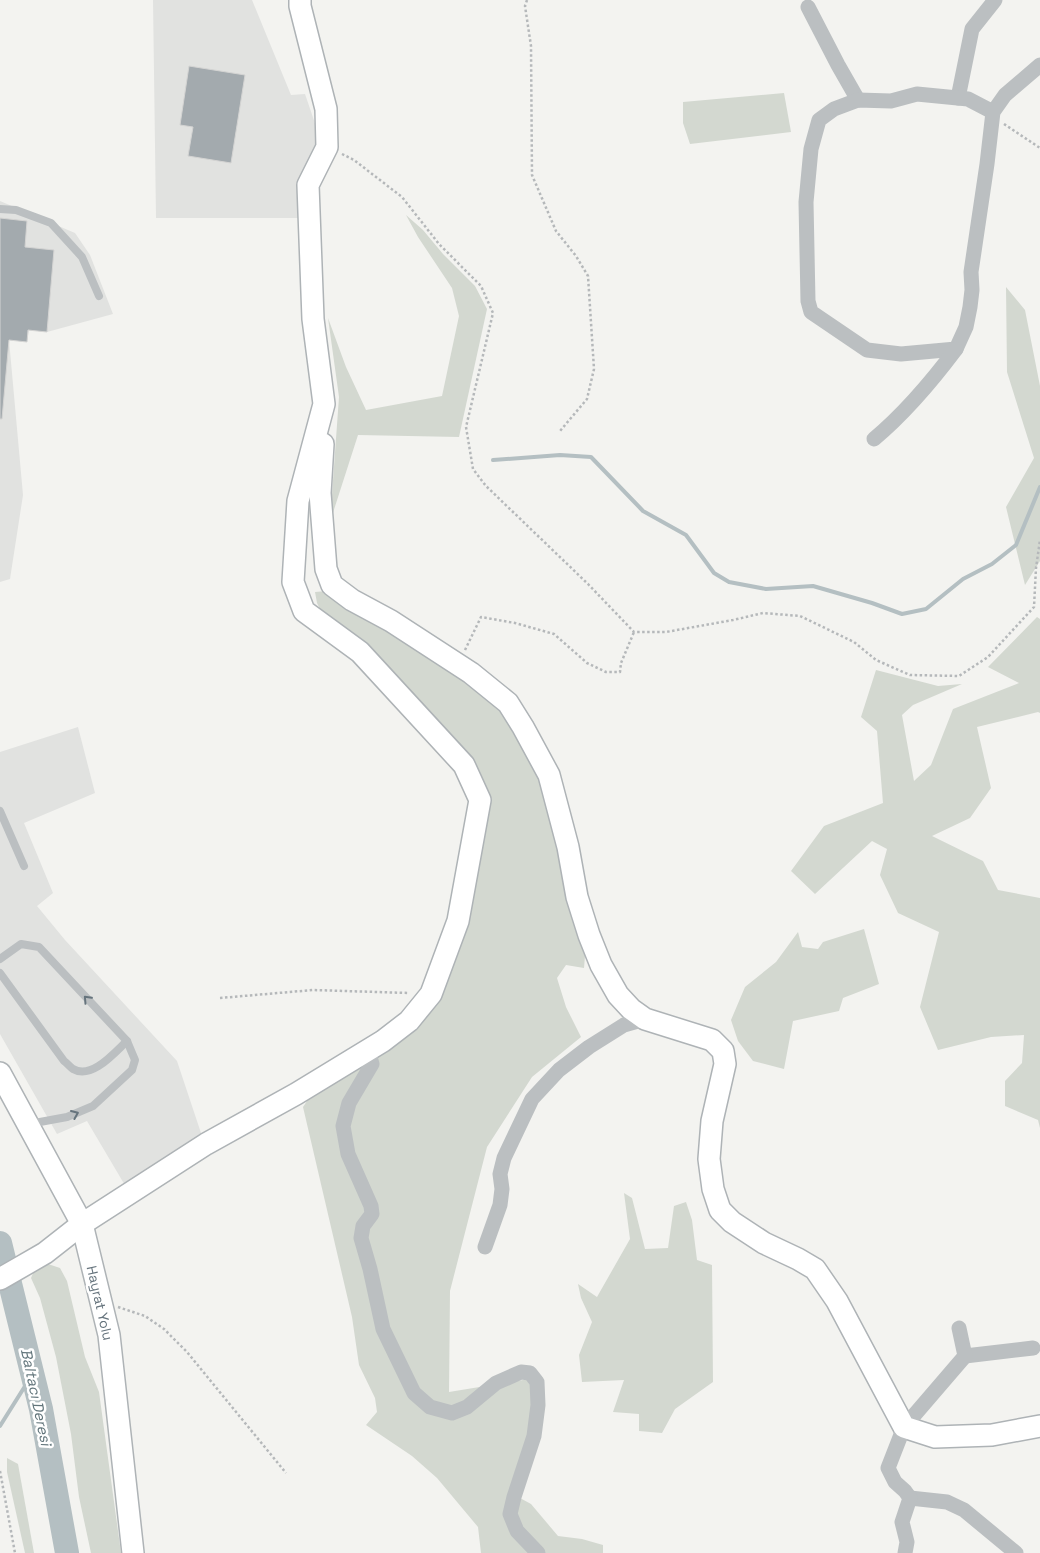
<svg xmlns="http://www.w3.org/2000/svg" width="1040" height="1553" font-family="'Space Grotesk',sans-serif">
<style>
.built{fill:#e1e2e0}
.green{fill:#d3d8d0}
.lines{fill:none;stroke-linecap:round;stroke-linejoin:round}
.stream{stroke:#b4bfc2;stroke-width:4}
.river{stroke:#b4bfc2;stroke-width:24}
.building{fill:#a3aaae;stroke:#d4d4d3}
.secondary-casing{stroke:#aeb3b6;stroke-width:24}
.path{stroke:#b5b8ba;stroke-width:2.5;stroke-dasharray:2.5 2.5;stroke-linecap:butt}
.lane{stroke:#bbbfc1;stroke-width:8}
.street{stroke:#bbbfc1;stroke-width:15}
.secondary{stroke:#fff;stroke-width:21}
.oneway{stroke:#66747d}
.labels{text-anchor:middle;stroke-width:5;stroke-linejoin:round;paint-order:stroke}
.street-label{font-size:14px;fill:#66747d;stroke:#fff}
.water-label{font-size:15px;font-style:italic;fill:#62757b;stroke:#fff}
</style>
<rect width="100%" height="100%" fill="#f3f3f0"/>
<g class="built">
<path d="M153,0H252L291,95L305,94L321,141L299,218H156Z"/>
<path d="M0,201L75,233L90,255L113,314L47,332L29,330L27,342L9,340L23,495L10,579L0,582Z"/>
<path d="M78,727L95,793L24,823L53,893L37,906L65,940L177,1061L203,1139L126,1187L87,1121L57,1134L0,1034V752Z"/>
</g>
<g class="green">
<path d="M784,93L791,132L690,144L683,123V102Z"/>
<path d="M406,215L423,230L443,254L475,286L487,309L459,437L358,435L330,522L339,397L328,318L346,367L366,410L442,396L459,316L452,288L418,237Z"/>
<path d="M1006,287L1025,310L1040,386V561L1025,585L1006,507L1034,458L1007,372Z"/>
<path d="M327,591L503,705L539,768L553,820L570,911L585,956L584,968L566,965L557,978L566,1007L581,1037L532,1077L487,1147L450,1291L449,1392L529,1379L534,1397L528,1437L509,1492L531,1504L558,1536L582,1539L603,1545V1553H481L478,1527L437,1478L412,1456L366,1425L377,1412L375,1398L359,1365L352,1317L303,1107L311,1095L412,1027L487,806L324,617L317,603L315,592Z"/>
<path d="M1037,617L1040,619V713L1038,712L977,727L991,788L970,818L932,836L983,861L998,890L1040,898V1128L1038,1120L1005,1106V1081L1022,1063L1024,1035L991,1037L938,1050L920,1007L939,932L898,913L880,875L887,849L872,841L815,894L791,871L824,826L883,803L877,731L861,717L876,670L938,686L962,684L913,705L902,715L914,781L931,765L953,709L1019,683L988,667Z"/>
<path d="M864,929L879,984L843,998L839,1011L793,1021L784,1069L753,1061L738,1041L731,1020L745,987L776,962L798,932L802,947L818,949L823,942Z"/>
<path d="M624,1193L632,1198L645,1249L668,1248L674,1206L686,1202L692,1220L697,1260L712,1265L713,1382L675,1409L662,1433L639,1431V1414L613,1412L624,1380L582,1382L579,1355L592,1322L581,1298L578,1284L597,1297L630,1239Z"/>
<path d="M48,1264L60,1268L67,1281L85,1357L99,1392L121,1553H91L79,1497L71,1434L56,1357L40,1298L31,1278L34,1271Z"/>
<path d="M7,1458L18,1464L34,1553H25L7,1472Z"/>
</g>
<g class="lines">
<g class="stream">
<path d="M493,460L560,455L591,457L643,511L686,535L714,573L729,582L766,589L813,586L872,603L902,614L926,609L963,579L992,564L1016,545L1040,487"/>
<path d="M0,1426L32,1375"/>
</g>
<path class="river" d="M0,1243L41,1409L67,1553"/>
</g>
<g class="building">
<path d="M189,66L245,75L231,163L188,156L193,127L180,125Z"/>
<path d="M0,218L27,221L25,247L54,250L47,332L28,330L27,342L9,340L2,419H0Z"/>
</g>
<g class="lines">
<defs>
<g id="secondary">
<path d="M323,444L320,493L326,569L332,585L352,600L391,621L471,673L508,703L523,727L549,775L568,847L577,897L589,935L601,965L618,995L631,1009L645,1019L712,1040L723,1051L725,1064L712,1121L709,1159L713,1189L720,1210L732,1222L764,1243L798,1259L815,1269L837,1301L904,1427L935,1437L992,1435L1040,1426"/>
<path d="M0,1073L82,1224L109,1335L133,1553"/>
<path d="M0,1279L45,1253L82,1224L206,1144L296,1094L383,1041L409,1021L431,994L458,921L480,800L464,765L360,652L304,611L293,582L298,501L324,404L313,319L308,185L327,147L326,109L300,6V0"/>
</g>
</defs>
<use href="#secondary" class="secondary-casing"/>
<g class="path">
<path d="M527,0L525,6L531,46L532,175L556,231L576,256L588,276L594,369L587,399L560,431"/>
<path d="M1004,124L1040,148"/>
<path d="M342,154L354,160L402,197L439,244L481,286L493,313L466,427L473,469L486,486L588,584L634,632H666L733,620L763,613L800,616L854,642L876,660L910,675L959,676L988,657L1034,607L1036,568L1040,540"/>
<path d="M465,650L481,617L515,623L554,634L587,663L606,672H620L621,663L634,632"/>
<path d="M220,998L313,990L409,993"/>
<path d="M118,1307L145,1316L164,1329L187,1352L286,1473"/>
<path d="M0,1471L15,1553"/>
</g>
<g class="lane">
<path d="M0,209L16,210L51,223L82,257L99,296"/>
<path d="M0,811L24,866"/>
<path d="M0,959L21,944L39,947L127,1041L135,1060L132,1070L93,1106L67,1117L29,1124"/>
<path d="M0,973L64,1061C67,1063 70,1067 73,1069C92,1080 115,1052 127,1041"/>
</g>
<g class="street">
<path d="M808,7L838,65L858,100"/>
<path d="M958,98L972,29L995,0"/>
<path d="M993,112L968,99L917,94L891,101L858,100L834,109L819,120L811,149L806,202L808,301L811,312L867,350L901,354L956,349L966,327L970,307L972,290L971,272L987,164L993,112L1005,95L1040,65"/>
<path d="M874,439C905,413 932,381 956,349"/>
<path d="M368,1050L372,1064L349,1103L343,1126L348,1154L371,1206L372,1214L363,1226L361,1238L370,1269L383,1329L414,1393L430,1407L452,1413L467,1407L496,1383L521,1372L530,1373L537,1382L538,1405L534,1436L514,1497L510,1514L517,1531L538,1553"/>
<path d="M485,1247L500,1205L502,1189L500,1174L504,1158L532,1099L559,1070L589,1047L624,1025L645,1019"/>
<path d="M965,1356L1033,1348"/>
<path d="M910,1498L947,1502L964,1510L1016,1553"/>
<path d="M905,1553L907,1542L902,1522L910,1498L905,1491L895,1482L888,1468L904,1427L965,1356L959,1328"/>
</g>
<use href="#secondary" class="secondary"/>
</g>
<defs><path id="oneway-chevron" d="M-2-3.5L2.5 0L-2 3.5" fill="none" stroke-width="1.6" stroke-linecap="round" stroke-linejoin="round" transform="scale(1.25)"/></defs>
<g class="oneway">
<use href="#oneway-chevron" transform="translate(87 999) rotate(-133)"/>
<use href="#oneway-chevron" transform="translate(75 1114) rotate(-23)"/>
</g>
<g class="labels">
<g class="street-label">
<text transform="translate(100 1303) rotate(77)" y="5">Hayrat Yolu</text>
</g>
<g class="water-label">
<text transform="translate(36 1397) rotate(78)" y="5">Baltacı Deresi</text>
</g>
</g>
</svg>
